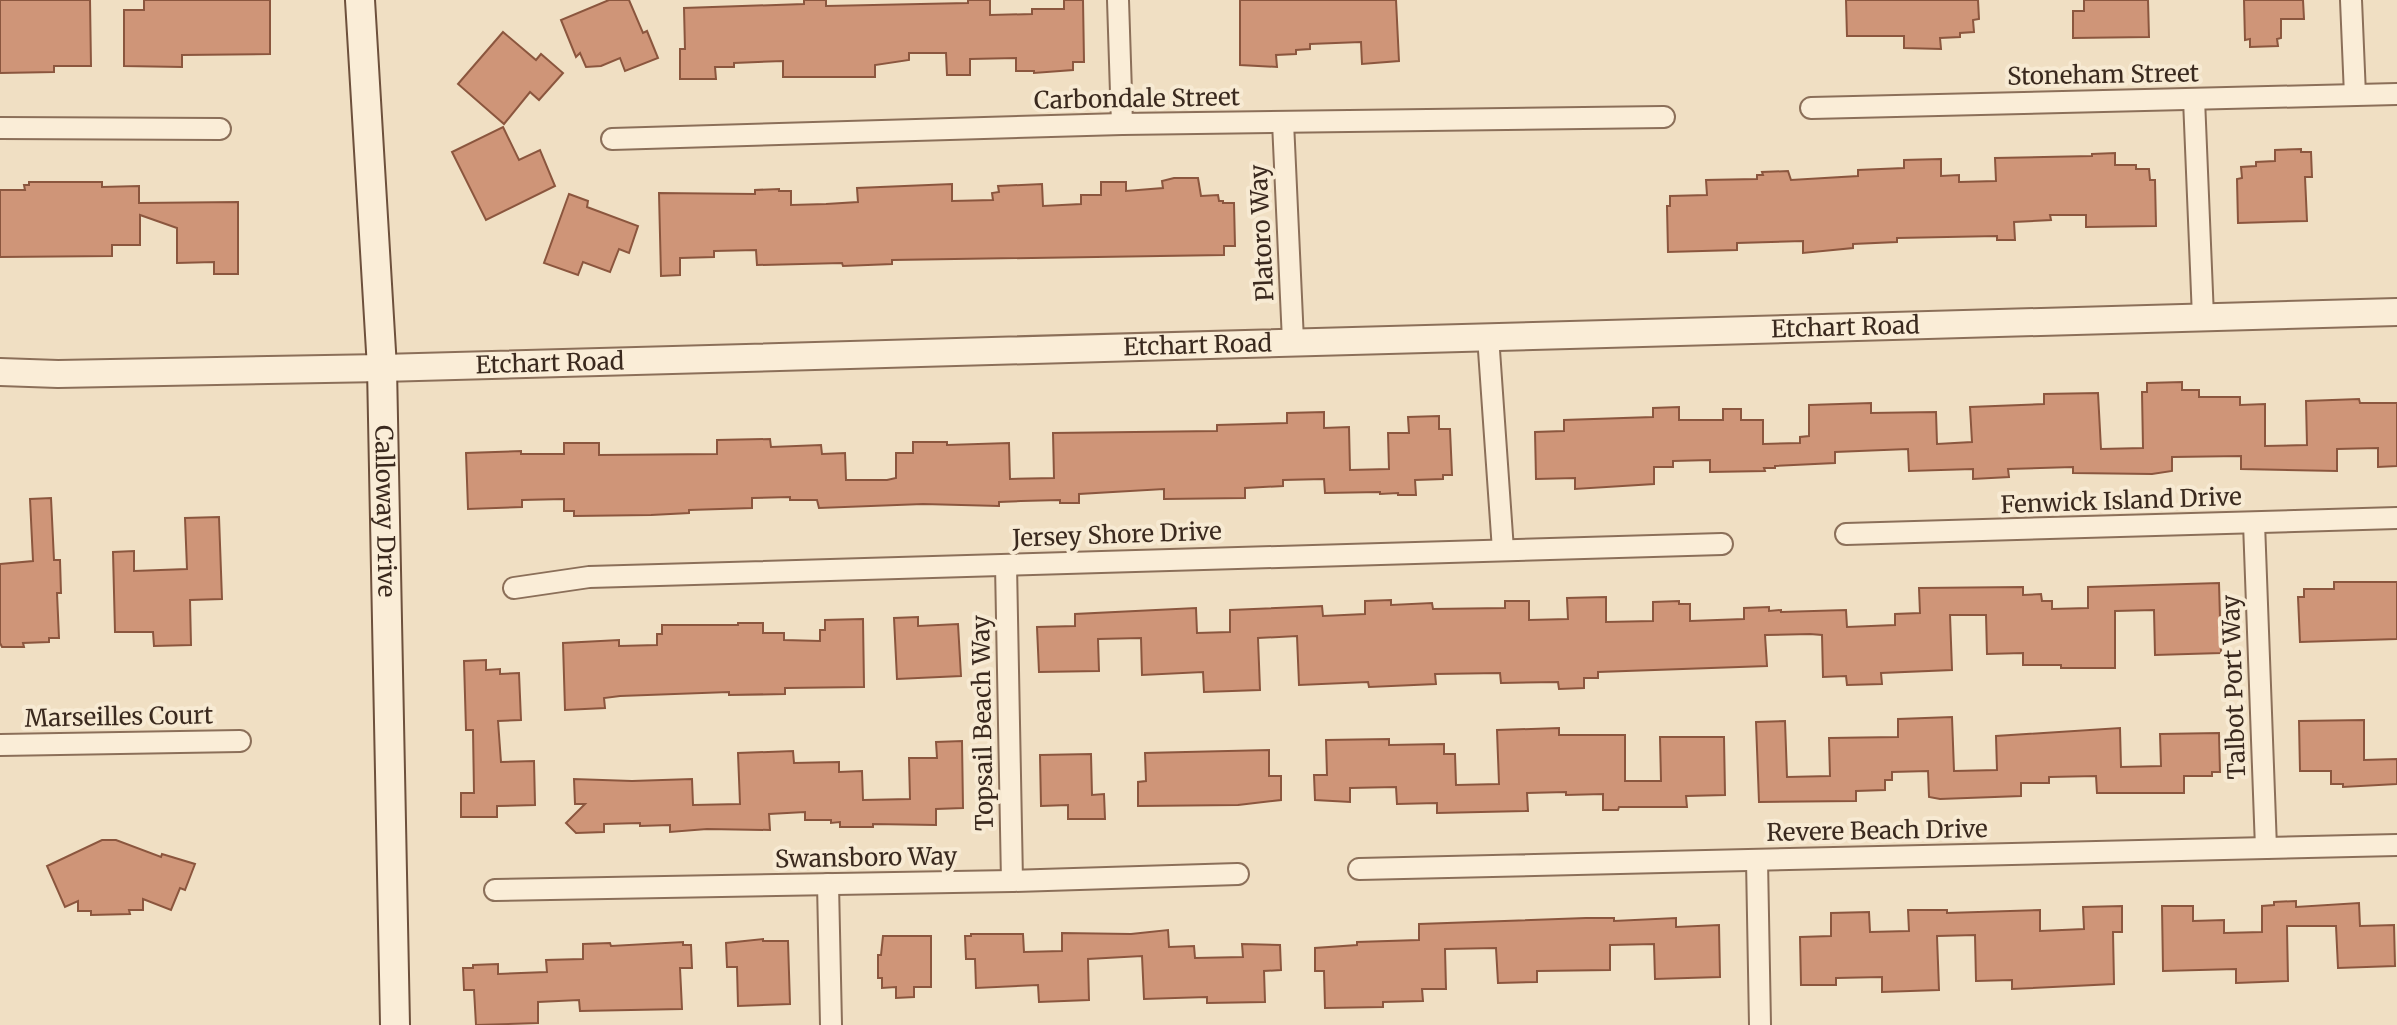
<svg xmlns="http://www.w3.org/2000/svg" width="2397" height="1025" font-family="Merriweather,serif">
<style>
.building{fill:#cf9578;stroke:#8b563e;stroke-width:2}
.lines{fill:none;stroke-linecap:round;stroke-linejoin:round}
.minor-casing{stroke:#8b6f59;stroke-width:24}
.tertiary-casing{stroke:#8b6f59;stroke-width:30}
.secondary-casing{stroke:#6d503c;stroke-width:32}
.minor{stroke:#faedd7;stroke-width:20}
.tertiary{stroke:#faedd7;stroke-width:26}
.secondary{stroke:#faedd7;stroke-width:28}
.labels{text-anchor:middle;stroke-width:8;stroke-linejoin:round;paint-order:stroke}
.street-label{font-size:24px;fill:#3a291e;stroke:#f7ead3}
</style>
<rect width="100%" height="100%" fill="#f0dfc3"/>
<g class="building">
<path d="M0,0H90L91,66H54V72L0,73Z"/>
<path d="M144,0H270V54L182,55V67L124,66V10H144Z"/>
<path d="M609,0H629L643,33L647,31L658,58L625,71L620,58L601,66L586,67L580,53L576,57L561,20Z"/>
<path d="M804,0H826V6L968,3V0H990V15L1032,14V9H1064V0H1083L1084,62H1073V70L1034,73V71H1016V58L970,59V75H947L946,53H909V60L875,65V77H783V61L734,63V67H715L716,79H680V49H685L684,8L804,4Z"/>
<path d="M1240,0H1396L1399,61L1362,64L1361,42L1310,44V49L1296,50V54L1276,55L1277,67L1240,65Z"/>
<path d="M1846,0H1978L1979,19L1973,20L1974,32L1960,33V37L1940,38L1941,49L1904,48V36H1847Z"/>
<path d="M2084,0H2148L2149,37L2073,38V11H2084Z"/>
<path d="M2244,0H2303L2304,19H2281V38L2277,39L2278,46L2250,47V39L2245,40Z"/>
<path d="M503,32L536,60L541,54L563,73L539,100L530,92L504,124L458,84Z"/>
<path d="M503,127L519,160L540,150L555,186L486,220L452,152Z"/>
<path d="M2301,149V152H2311L2312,177H2305L2307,221L2238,223L2237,179L2242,178L2241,167L2256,166V162L2275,161V150Z"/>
<path d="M2115,153V165H2136V169H2149L2150,180H2155L2156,226L2086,227V215H2050L2051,220L2014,222L2015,240H1997V236L1897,238V242L1853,244V248L1803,253V241L1737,243V250L1668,252L1667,206H1670V196L1707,195L1706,180L1757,179V175H1763L1762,172L1788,171L1791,180L1858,176V170L1904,168V160L1941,159V176L1959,175V182L1996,181L1995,158L2092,156V154Z"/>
<path d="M1174,178H1198L1201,196L1218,195L1219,201H1223V203H1234L1235,246H1224V255L892,260V264L843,266L842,263L757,265L756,250L714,251V257L680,258V275L661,276L659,193L755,194V190L779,189V191H791V205L826,204L858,202L857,188L952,184V201L993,200L992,193L999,192L998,186L1042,184L1043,206L1081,204V195H1101V182H1126V191L1163,188L1162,181Z"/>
<path d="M29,182H102V187L139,186V203L238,202V274H214V262L177,263V228L140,215V245H112V256L0,257V190H25L24,185H29Z"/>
<path d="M569,194L588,201L587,207L638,226L629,253L619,249L610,272L583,262L578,275L544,263Z"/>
<path d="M2182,382V390H2199V397H2240V405L2265,404V446L2307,445L2306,401L2359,399L2360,403H2397V466L2378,467V448L2337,449V471L2241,469V456L2172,457V471L2152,474L2073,473V467L2008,469L2009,477L1973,479V469L1909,471L1908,449L1835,452V463L1775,466V468H1764L1765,471L1710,472V460L1673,461V467H1654V484L1575,489V478L1536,479L1535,432L1564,431V420L1653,417V408L1679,407V420H1723V409H1741V420H1763V444L1800,443V437L1809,436V405L1871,403V413L1936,412L1937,444L1972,442L1970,407L2044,404V394L2098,393L2101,449L2143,448L2142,392H2147V383Z"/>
<path d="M1324,412V428L1349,427L1350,470L1389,469L1388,433H1409L1408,417L1439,416V429H1450L1452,475H1443V479L1415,480L1416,495H1398V493L1380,494V492L1325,493L1324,479L1283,480V486L1245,488V498L1164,499V489L1079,494V503H1060V500L1021,501L999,502V506L923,504L819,508L817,500H790V497L752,498V508L689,510V513L651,515L574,516V511H564V499L522,500V507L468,509L466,453L521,451V454H564V443H599V455L717,454V440L770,439L771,447L821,445L822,454L845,453L846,480H887L896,478V453H913V442H947V445L1009,443L1010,479L1054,478L1053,433L1217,431V425L1287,423V413Z"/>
<path d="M51,498L54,560H60L61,593H57L59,638H49V642L23,643L24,647H2L0,643V564L33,561L30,499Z"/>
<path d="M219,517L222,599L190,600L191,645L154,646L153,632H115L113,552L134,551V571L187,569L185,518Z"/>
<path d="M2334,582H2397V639L2300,642L2298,597H2304V589H2334Z"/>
<path d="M2219,583L2221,653L2155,655L2154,610L2115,611V668H2061V665H2023V653L1987,654L1986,615H1950L1952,670L1881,673L1882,684L1847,685L1846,676L1823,677L1822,635L1810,634L1765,635L1767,666L1598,672V678H1584V688L1559,689L1558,682L1501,683L1500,673L1435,674L1436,684L1369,687L1368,682L1299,685L1297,636L1258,638L1260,690L1204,692L1203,672L1142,675L1141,638L1098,639L1099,671L1039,672L1037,627L1075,626V614L1196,608L1197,633L1230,632V610L1322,606L1323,616L1365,614V601L1391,600V605L1432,603L1433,609L1505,608V601H1529V620L1568,619L1567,598L1606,597V622L1653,621V602L1679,601V604H1690V621L1744,619V608L1769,607V611L1781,610V612L1846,610L1847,627L1895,625V614L1920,613L1919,588L2023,587V595L2041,594L2042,601H2052V609L2088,608V587Z"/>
<path d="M918,617V626L958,624L961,676L897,679L894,618Z"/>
<path d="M863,619L864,687L785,688V694L729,695V692L620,696L604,698L605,708L565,710L563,643L619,640V646L657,645V634H662V625H738V623H763V633H784V640L820,641V630H825V620Z"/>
<path d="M486,660V670L500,669V674L519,673L521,720L498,721L501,762L534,761L535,805L497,806V817H461V793H474L473,730H466L464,661Z"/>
<path d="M1952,717L1954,771L1997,770L1996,736L2120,728L2121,767L2161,766L2160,734L2219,733L2220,772H2212V776H2184V793H2097L2096,776L2049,777V783H2021V796L1940,799L1929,797L1928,771L1892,772V780H1885V790L1856,791V801L1759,802L1756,722L1785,721L1787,777L1830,776L1829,738L1898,737V719Z"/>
<path d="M2364,720V760L2397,759V784L2343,787V784H2331V771H2300L2299,721Z"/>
<path d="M1559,728V735H1625V781H1661L1660,737H1724L1725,795L1686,796L1687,807H1619L1618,810H1603V794L1566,795V792L1527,793L1528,811L1437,813V803L1397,804L1396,787L1350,788V802L1315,800L1314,775H1327L1326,740L1389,739V745L1444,744V754H1455L1456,785L1499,784L1497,730Z"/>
<path d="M962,741L963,808L936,809V825L873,824V827H840V822L831,823V820H805V812L769,814L770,830L707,829L670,832V825L640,826V823L604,824V832L576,833L566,823L585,804H575L574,779L632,781L692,779L693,805L740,804L738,753L793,751L794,763L839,762V772L862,771L863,800L910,799L909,758H937L936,742Z"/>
<path d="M1269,750V776H1281V800L1238,805L1138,806V782L1146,781L1145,753Z"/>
<path d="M1091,754L1092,795L1104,794L1105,819H1068V805L1041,806L1040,755Z"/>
<path d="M102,840H116L161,857L162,854L195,864L185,890L180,888L171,910L143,899V910H129L130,914L91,915V911H78V901L65,907L47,866Z"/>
<path d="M2296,901V907L2359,903L2360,926L2394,925L2395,966L2338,968L2336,926H2287L2288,981L2236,983V969L2163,971L2162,906H2193V921L2224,920V933L2262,932V906L2274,905V902Z"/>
<path d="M2122,906V932H2113L2114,984L2012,989V980L1976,981L1975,935L1937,936L1939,990L1882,992V977L1836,978V985H1801L1800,937L1831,936V913L1869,912L1870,932L1909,931L1908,910H1947V913L2040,910V931L2084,929L2083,907Z"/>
<path d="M1586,918H1614V921L1676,918V927L1719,925L1720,977L1655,979L1654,944L1610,945V970L1537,971V982L1498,983L1496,948L1445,949L1446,989H1422L1423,1001L1383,1002V1007L1325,1008L1324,971H1315V948L1357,945V942L1419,940V924Z"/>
<path d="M1168,930L1169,947L1194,946L1195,958L1243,957L1242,944L1280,945L1281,970L1264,971L1265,1002L1207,1003V997L1144,999L1142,956L1088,959L1089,1000L1039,1002L1038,985L976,988L975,959H966L965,936H971V934H1023L1024,952L1062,951V933L1131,934Z"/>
<path d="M883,936H931V987H914V997L896,998V987L882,988V978H878V955H881Z"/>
<path d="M763,939V941H788L790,1004L738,1006L737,967H727L726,943Z"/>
<path d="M683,942V945H691L692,968H680L682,1009L580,1011L579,1000L538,1002V1023L476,1025L474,990H464L463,968H473V965L498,964V974L547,972L546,960L583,959V944L610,943L611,946Z"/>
</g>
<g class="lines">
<defs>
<g id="minor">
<path d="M1118,0L1122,124"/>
<path d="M2351,0L2355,95"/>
<path d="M2194,99L2203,317"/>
<path d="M1811,108L2397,94"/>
<path d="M1283,122L1293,341"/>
<path d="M0,128L220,129"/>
<path d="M612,139L1122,124L1664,117"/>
<path d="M1488,336L1503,550"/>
<path d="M2254,523L2266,848"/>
<path d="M1846,534L2397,518"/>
<path d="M1006,565L1012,881"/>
<path d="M514,588L589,577L1722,544"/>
<path d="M0,745L240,741"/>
<path d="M1757,860L1760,1025"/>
<path d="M1359,869L2397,845"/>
<path d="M828,884L831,1025"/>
<path d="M495,890L1012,881L1238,874"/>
</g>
<g id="tertiary">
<path id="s1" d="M0,372L58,374L382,368L2397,312"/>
</g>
<g id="secondary">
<path id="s2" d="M360,0L382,368L395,1025"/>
</g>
</defs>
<use href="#minor" class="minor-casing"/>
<use href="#tertiary" class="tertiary-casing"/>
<use href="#secondary" class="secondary-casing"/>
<use href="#minor" class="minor"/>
<use href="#tertiary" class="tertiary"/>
<use href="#secondary" class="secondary"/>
</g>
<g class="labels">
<g class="street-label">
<text transform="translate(2103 75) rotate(-1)" y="8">Stoneham Street</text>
<text transform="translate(1137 99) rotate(-1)" y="8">Carbondale Street</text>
<text transform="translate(1262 233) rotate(-93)" y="8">Platoro Way</text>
<text dy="8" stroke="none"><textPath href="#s1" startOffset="1846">Etchart Road</textPath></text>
<text dy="8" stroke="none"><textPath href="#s1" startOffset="1198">Etchart Road</textPath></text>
<text dy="8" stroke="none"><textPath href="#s1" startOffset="550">Etchart Road</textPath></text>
<text transform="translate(2121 501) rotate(-2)" y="8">Fenwick Island Drive</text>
<text dy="8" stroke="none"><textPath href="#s2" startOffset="512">Calloway Drive</textPath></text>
<text transform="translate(1117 535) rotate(-2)" y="8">Jersey Shore Drive</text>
<text transform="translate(2234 687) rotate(-92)" y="8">Talbot Port Way</text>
<text transform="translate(119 717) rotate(-1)" y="8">Marseilles Court</text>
<text transform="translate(983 723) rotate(-91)" y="8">Topsail Beach Way</text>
<text transform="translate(1877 831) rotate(-1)" y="8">Revere Beach Drive</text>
<text transform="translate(866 858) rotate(-1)" y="8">Swansboro Way</text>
</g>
</g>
</svg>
